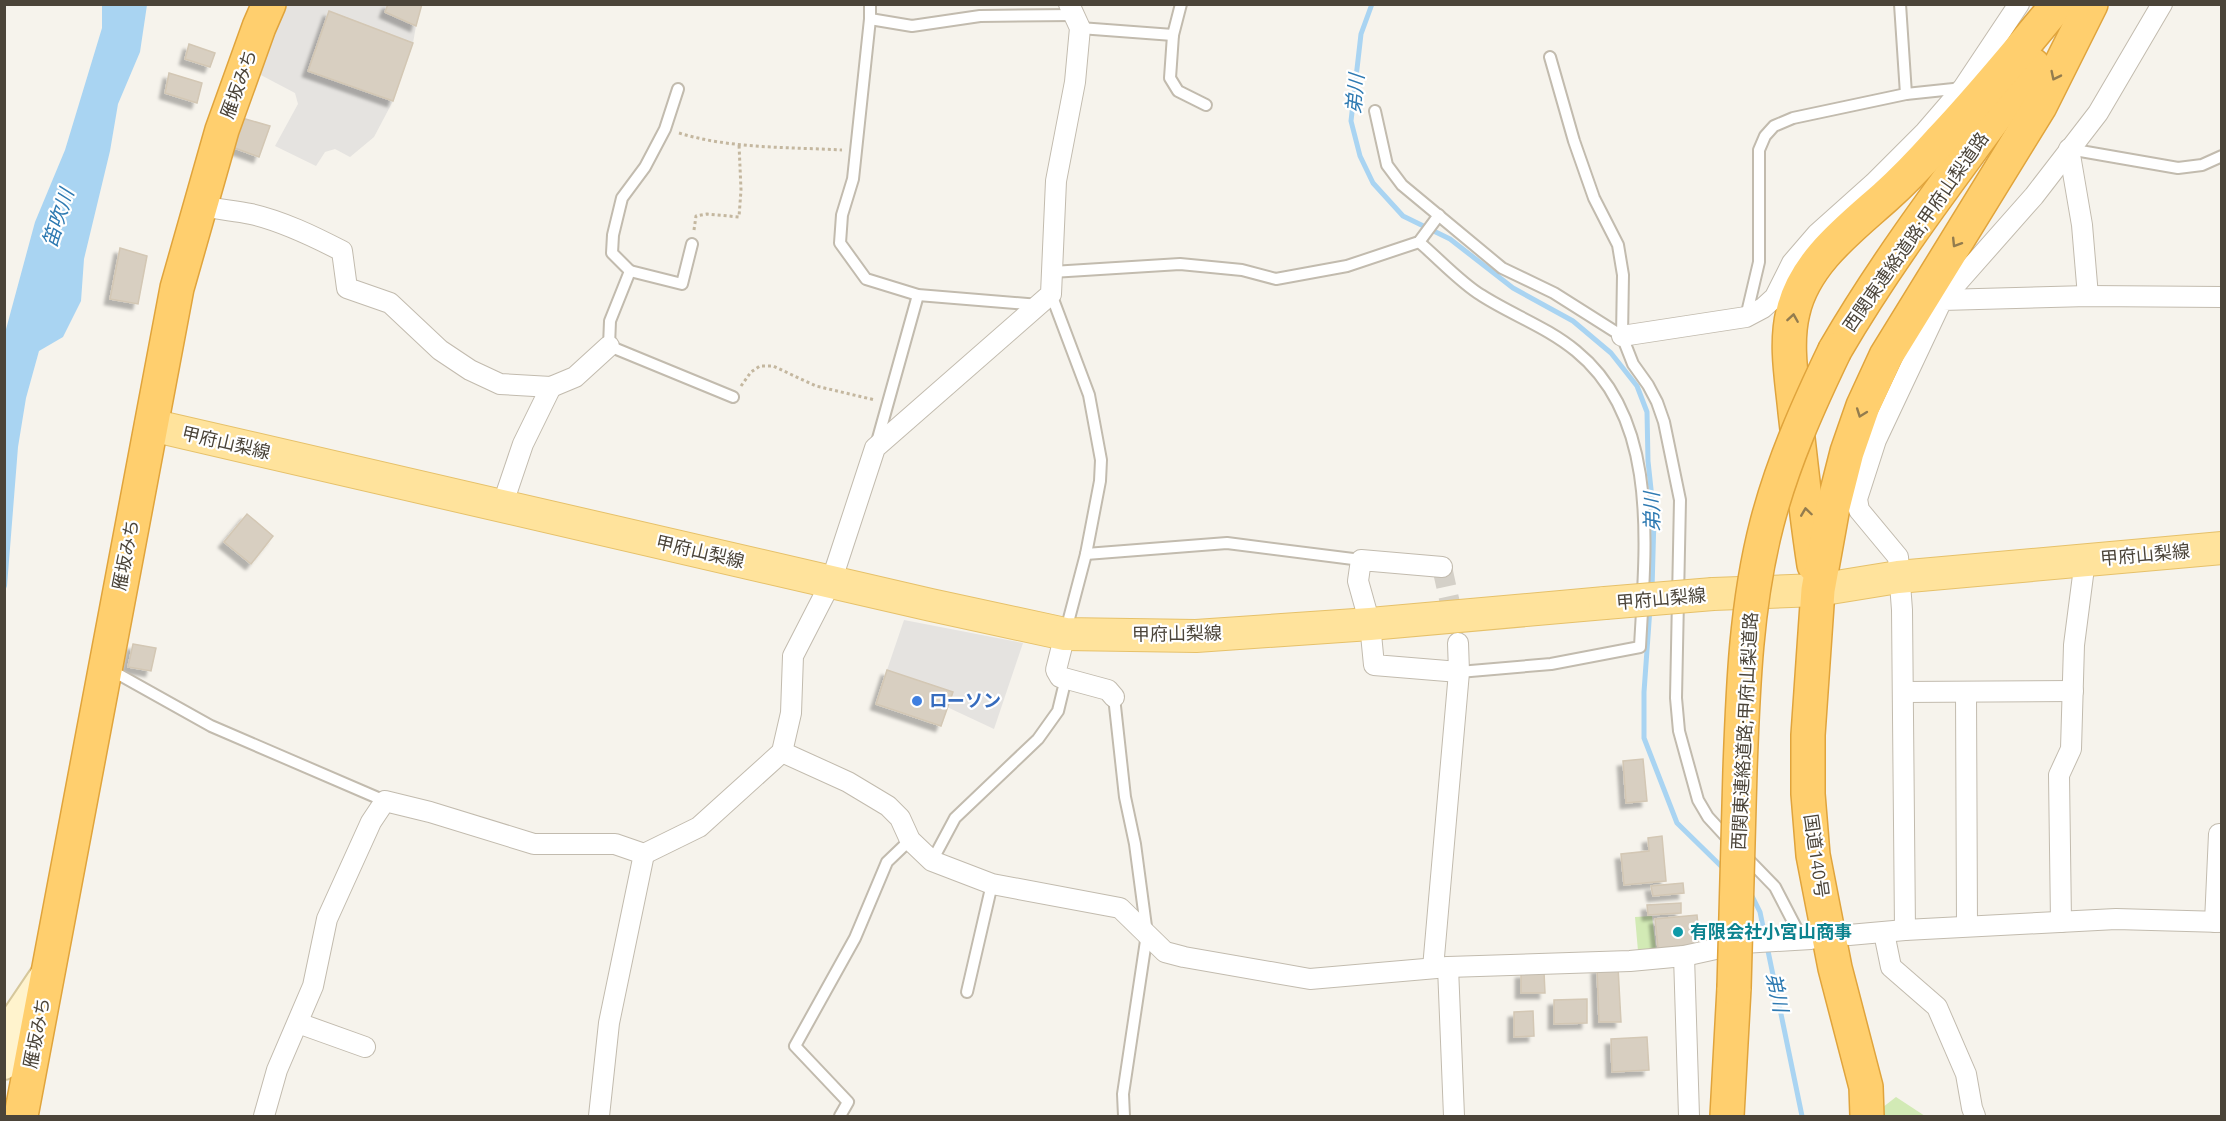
<svg xmlns="http://www.w3.org/2000/svg" width="2226" height="1121" font-family="Ubuntu,'Noto Sans JP',sans-serif">
<style>
.green{fill:#d2eab5}
.parking{fill:#e5e3e0}
.water{fill:#a9d4f2}
.lines{fill:none;stroke-linecap:round;stroke-linejoin:round}
.stream{stroke:#a9d4f2;stroke-width:5}
.building{fill:#d8cfc1;stroke:#d3c7b4;stroke-width:1.5;filter:url(#shadow)}
.street-tunnel{stroke:#d4d0c8;stroke-width:20;stroke-dasharray:20 10;stroke-linecap:butt}
.lane-casing{stroke:#c2bbae;stroke-width:14}
.street-casing{stroke:#c2bbae;stroke-width:22}
.secondary-casing{stroke:#d6c79b;stroke-width:32}
.primary-casing{stroke:#e6c16a;stroke-width:34}
.highway-casing{stroke:#e0a43c;stroke-width:36}
.path{stroke:#c4b79f;stroke-width:3;stroke-dasharray:3 3;stroke-linecap:butt}
.lane{stroke:#fff;stroke-width:10}
.street{stroke:#fff;stroke-width:20}
.secondary{stroke:#fff3cd;stroke-width:28}
.primary{stroke:#ffe39c;stroke-width:32}
.highway{stroke:#ffcf6e;stroke-width:33}
.primary-bridge-casing{stroke:#e6c16a;stroke-width:34;stroke-linecap:butt}
.highway-bridge-casing{stroke:#e0a43c;stroke-width:36;stroke-linecap:butt}
.primary-bridge{stroke:#ffe39c;stroke-width:32}
.highway-bridge{stroke:#ffcf6e;stroke-width:33}
.oneway{stroke:#937c4e}
.shop-dot{fill:#3f7fe0;stroke:#fff;stroke-width:2}
.culture-dot{fill:#0f9aa8;stroke:#fff;stroke-width:2}
.labels{text-anchor:middle;stroke-width:4.5;stroke-linejoin:round;paint-order:stroke}
.street-label{font-size:18px;fill:#4b4439;stroke:#fff}
.shop-label{font-size:18px;font-weight:bold;fill:#366cbe;stroke:#fff;text-anchor:start}
.culture-label{font-size:18px;font-weight:bold;fill:#0d838f;stroke:#fff;text-anchor:start}
.water-label{font-size:20px;font-style:italic;fill:#2e7ab2;stroke:#fff}
</style>
<defs>
<filter id="shadow"><feDropShadow dx="-5.5" dy="5.5" stdDeviation="1.5" flood-color="#0004"/></filter>
</defs>
<rect width="100%" height="100%" fill="#f6f3ec"/>
<g class="green">
<path d="M1652,916L1656,950L1638,951L1635,917Z"/>
<path d="M1896,1097L1925,1116H1880L1878,1111Z"/>
</g>
<g class="parking">
<path d="M285,5H388L385,13L416,26L413,43L329,11L309,71L393,101L374,137L350,157L335,149L325,152L316,166L275,146L298,104L295,93L257,73Z"/>
<path d="M904,620L1023,643L994,729L947,707L952,692L887,670Z"/>
</g>
<path class="water" d="M102,5H147L140,52L118,104L110,151L84,259L81,301L63,337L39,351L26,398L18,447L7,586L5,591V333L35,222L65,150L102,28Z"/>
<g class="lines">
<g class="stream">
<path d="M1372,4L1361,34L1351,121L1360,156L1373,183L1403,216L1450,239L1513,288L1573,321L1611,353L1637,386L1647,412L1648,461L1654,517L1652,590"/>
<path d="M1650,608L1644,692V738L1677,823L1724,869"/>
<path d="M1751,894L1760,912L1802,1116"/>
</g>
</g>
<g class="building">
<path d="M388,4H422L416,26L385,12Z"/>
<path d="M329,11L413,43L393,101L308,71Z"/>
<path d="M189,44L215,53L210,67L185,59Z"/>
<path d="M169,73L202,83L197,103L165,93Z"/>
<path d="M242,118L270,126L259,157L232,147Z"/>
<path d="M120,248L147,256L138,304L110,299Z"/>
<path d="M247,514L273,536L251,564L224,542Z"/>
<path d="M133,644L156,648L151,671L128,667Z"/>
<path d="M887,670L953,692L941,726L876,704Z"/>
<path d="M1643,759L1647,801L1626,803L1623,761Z"/>
<path d="M1662,836L1666,881L1624,885L1621,854L1649,851L1648,838Z"/>
<path d="M1683,883L1684,893L1653,896L1651,886Z"/>
<path d="M1681,903V913L1648,915L1647,905Z"/>
<path d="M1697,915L1700,944L1658,948L1655,919Z"/>
<path d="M1618,967L1621,1022H1599L1597,968Z"/>
<path d="M1544,972L1545,993H1521V973Z"/>
<path d="M1587,999V1023L1554,1024V1000Z"/>
<path d="M1533,1011L1534,1036L1514,1037V1012Z"/>
<path d="M1647,1037L1649,1070L1612,1072L1611,1039Z"/>
</g>
<g class="lines">
<path class="street-tunnel" d="M1442,567L1455,626"/>
<defs>
<g id="lane">
<path d="M870,4V19L853,179L842,215L840,243L866,279L918,295L1039,305"/>
<path d="M1900,4L1906,94"/>
<path d="M870,19L912,26L980,16L1074,15"/>
<path d="M1080,28L1173,35L1181,4"/>
<path d="M1173,35L1170,78L1178,91L1206,105"/>
<path d="M1550,57L1574,141L1594,198L1618,245L1623,275L1622,336L1633,364L1648,385L1657,402L1664,422L1680,500L1676,698L1679,731L1698,800L1708,817L1731,842"/>
<path d="M678,89L665,129L645,167L622,198L613,235L612,253L630,271L610,321L609,346L733,397"/>
<path d="M1375,111L1387,165L1402,185L1502,268L1554,293L1622,336"/>
<path d="M2069,149L2178,168L2202,165L2222,156"/>
<path d="M1419,242C1438,258 1461,283 1481,295C1512,315 1547,327 1576,351C1661,420 1645,549 1640,647L1551,664L1459,672"/>
<path d="M630,271L682,284L692,244"/>
<path d="M1052,272L1180,264L1242,270L1276,279L1347,266L1419,242L1439,215"/>
<path d="M1051,294L1089,395L1101,460L1100,481L1086,554L1066,630"/>
<path d="M1746,317L1759,262V150L1765,136L1774,126L1793,118L1906,94L1963,88"/>
<path d="M877,442L918,295"/>
<path d="M1086,554L1227,543L1361,560"/>
<path d="M109,672L118,674L211,726L385,801"/>
<path d="M1114,697L1125,797L1135,844L1147,934L1123,1094L1124,1116"/>
<path d="M1744,855L1775,887L1802,939"/>
<path d="M932,861L955,818L1038,739L1058,711L1066,678"/>
<path d="M967,992L992,884"/>
<path d="M840,1116L848,1102L795,1046L855,938L887,862L910,840"/>
</g>
<g id="street">
<path d="M2069,149L2082,225L2088,296"/>
<path d="M200,205C217,210 233,210 251,214C282,221 313,236 342,251L347,288L390,303L440,350L470,370L500,384L551,387L575,377L609,346"/>
<path d="M1942,300L2034,196L2098,113L2162,4"/>
<path d="M1622,336L1746,317L1763,308L1775,297L1792,263L1817,234L1874,183L1925,132L1963,88L2019,4"/>
<path d="M502,506L523,444L551,387"/>
<path d="M1442,567L1361,560L1358,581L1370,624L1374,665L1459,672"/>
<path d="M1065,634L1056,670L1060,677L1108,690L1114,697"/>
<path d="M1903,692L2073,691"/>
<path d="M1966,692L1967,926"/>
<path d="M782,752L848,782L888,806L900,818L910,840L932,861L992,884L1120,908L1165,952L1184,957L1310,979L1448,967L1630,961L1684,956L1743,943L1811,939"/>
<path d="M2061,922L2059,775L2071,749L2074,645L2085,560"/>
<path d="M2215,922L2219,834H2222"/>
<path d="M1905,930L1902,610L1898,557L1859,510L1857,499L1876,440L1942,300L2088,296L2222,297"/>
<path d="M1884,933L1891,967L1937,1007L1966,1074L1972,1108L1975,1116"/>
<path d="M1849,935L1905,930L2116,919L2222,922"/>
<path d="M1684,956L1689,1116"/>
<path d="M1448,967L1454,1116"/>
<path d="M1433,968L1459,672L1458,643"/>
<path d="M298,1023L365,1047"/>
<path d="M264,1116L277,1070L313,986L327,919L371,822L385,801L430,812L534,844H615L644,854L699,827L782,752L791,713L793,656L831,582L875,448L1051,294L1056,181L1075,82L1080,28L1069,4"/>
<path d="M599,1116L609,1023L644,854"/>
</g>
<path id="secondary" d="M4,1065L17,1016L48,970"/>
<g id="primary">
<path d="M151,425L931,605L1065,634L1196,636L1370,624L1605,603"/>
<path d="M1713,594L1818,590L1898,577L2222,548"/>
</g>
<g id="highway">
<path d="M1835,350C1893,250 1965,159 2033,65"/>
<path d="M1814,565C1806,514 1801,463 1795,412C1792,380 1785,344 1793,312C1804,263 1849,229 1885,197C1904,180 1922,161 1939,142C1981,98 2019,51 2058,4"/>
<path d="M21,1116L177,288L222,130L259,27L269,4"/>
<path d="M1727,1116L1734,988"/>
<path d="M1867,1116L1866,1087L1835,968L1813,855L1808,794V735L1818,590L1833,507L1847,452L1863,406L1886,356L2040,106L2091,4"/>
</g>
</defs>
<use href="#lane" class="lane-casing"/>
<use href="#street" class="street-casing"/>
<use href="#secondary" class="secondary-casing"/>
<use href="#primary" class="primary-casing"/>
<use href="#highway" class="highway-casing"/>
<g class="path">
<path d="M679,133C731,149 789,147 842,150"/>
<path d="M694,230L696,216L707,214L739,217L741,190L739,144"/>
<path d="M741,386L751,372L760,366H773L816,386L875,400"/>
</g>
<use href="#lane" class="lane"/>
<use href="#street" class="street"/>
<use href="#secondary" class="secondary"/>
<use href="#primary" class="primary"/>
<use href="#highway" class="highway"/>
<defs>
<path id="primary-bridge" d="M1605,603L1713,594"/>
<path id="highway-bridge" d="M1734,988C1736,916 1738,843 1740,770C1743,687 1746,604 1767,523C1783,462 1808,406 1835,350"/>
</defs>
<use href="#primary-bridge" class="primary-bridge-casing"/>
<use href="#highway-bridge" class="highway-bridge-casing"/>
<use href="#primary-bridge" class="primary-bridge"/>
<use href="#highway-bridge" class="highway-bridge"/>
</g>
<defs><path id="oneway-chevron" d="M-2-3.5L2.5 0L-2 3.5" fill="none" stroke-width="1.6" stroke-linecap="round" stroke-linejoin="round" transform="scale(1.5)"/></defs>
<g class="oneway">
<use href="#oneway-chevron" transform="translate(2055 76) rotate(116)"/>
<use href="#oneway-chevron" transform="translate(1956 243) rotate(122)"/>
<use href="#oneway-chevron" transform="translate(1793 318) rotate(-81)"/>
<use href="#oneway-chevron" transform="translate(1861 413) rotate(110)"/>
<use href="#oneway-chevron" transform="translate(1806 512) rotate(-98)"/>
</g>
<circle class="shop-dot" cx="917" cy="701" r="6"/>
<circle class="culture-dot" cx="1678" cy="932" r="6"/>
<g class="labels">
<g class="street-label">
<text transform="translate(239 84) rotate(-70)" y="6">雁坂みち</text>
<text transform="translate(1916 232) rotate(-55)" y="6">西関東連絡道路;甲府山梨道路</text>
<text transform="translate(226 443) rotate(13)" y="6">甲府山梨線</text>
<text transform="translate(700 552) rotate(13)" y="6">甲府山梨線</text>
<text transform="translate(126 555) rotate(-79)" y="6">雁坂みち</text>
<text transform="translate(2145 555) rotate(-5)" y="6">甲府山梨線</text>
<text transform="translate(1661 599) rotate(-5)" y="6">甲府山梨線</text>
<text transform="translate(1177 634) rotate(-1)" y="6">甲府山梨線</text>
<text transform="translate(1745 731) rotate(-87)" y="6">西関東連絡道路;甲府山梨道路</text>
<text transform="translate(1816 856) rotate(82)" y="6">国道140号</text>
<text transform="translate(37 1033) rotate(-79)" y="6">雁坂みち</text>
</g>
<g class="shop-label">
<text x="929" y="707">ローソン</text>
</g>
<g class="culture-label">
<text x="1690" y="938">有限会社小宮山商事</text>
</g>
<g class="water-label">
<text transform="translate(1355 94) rotate(-85)" y="7">弟川</text>
<text transform="translate(58 218) rotate(-72)" y="7">笛吹川</text>
<text transform="translate(1652 512) rotate(-91)" y="7">弟川</text>
<text transform="translate(1777 992) rotate(78)" y="7">弟川</text>
</g>
</g>
<rect width="2226" height="1121" fill="none" stroke="#4b4439" stroke-width="12"/>
</svg>
